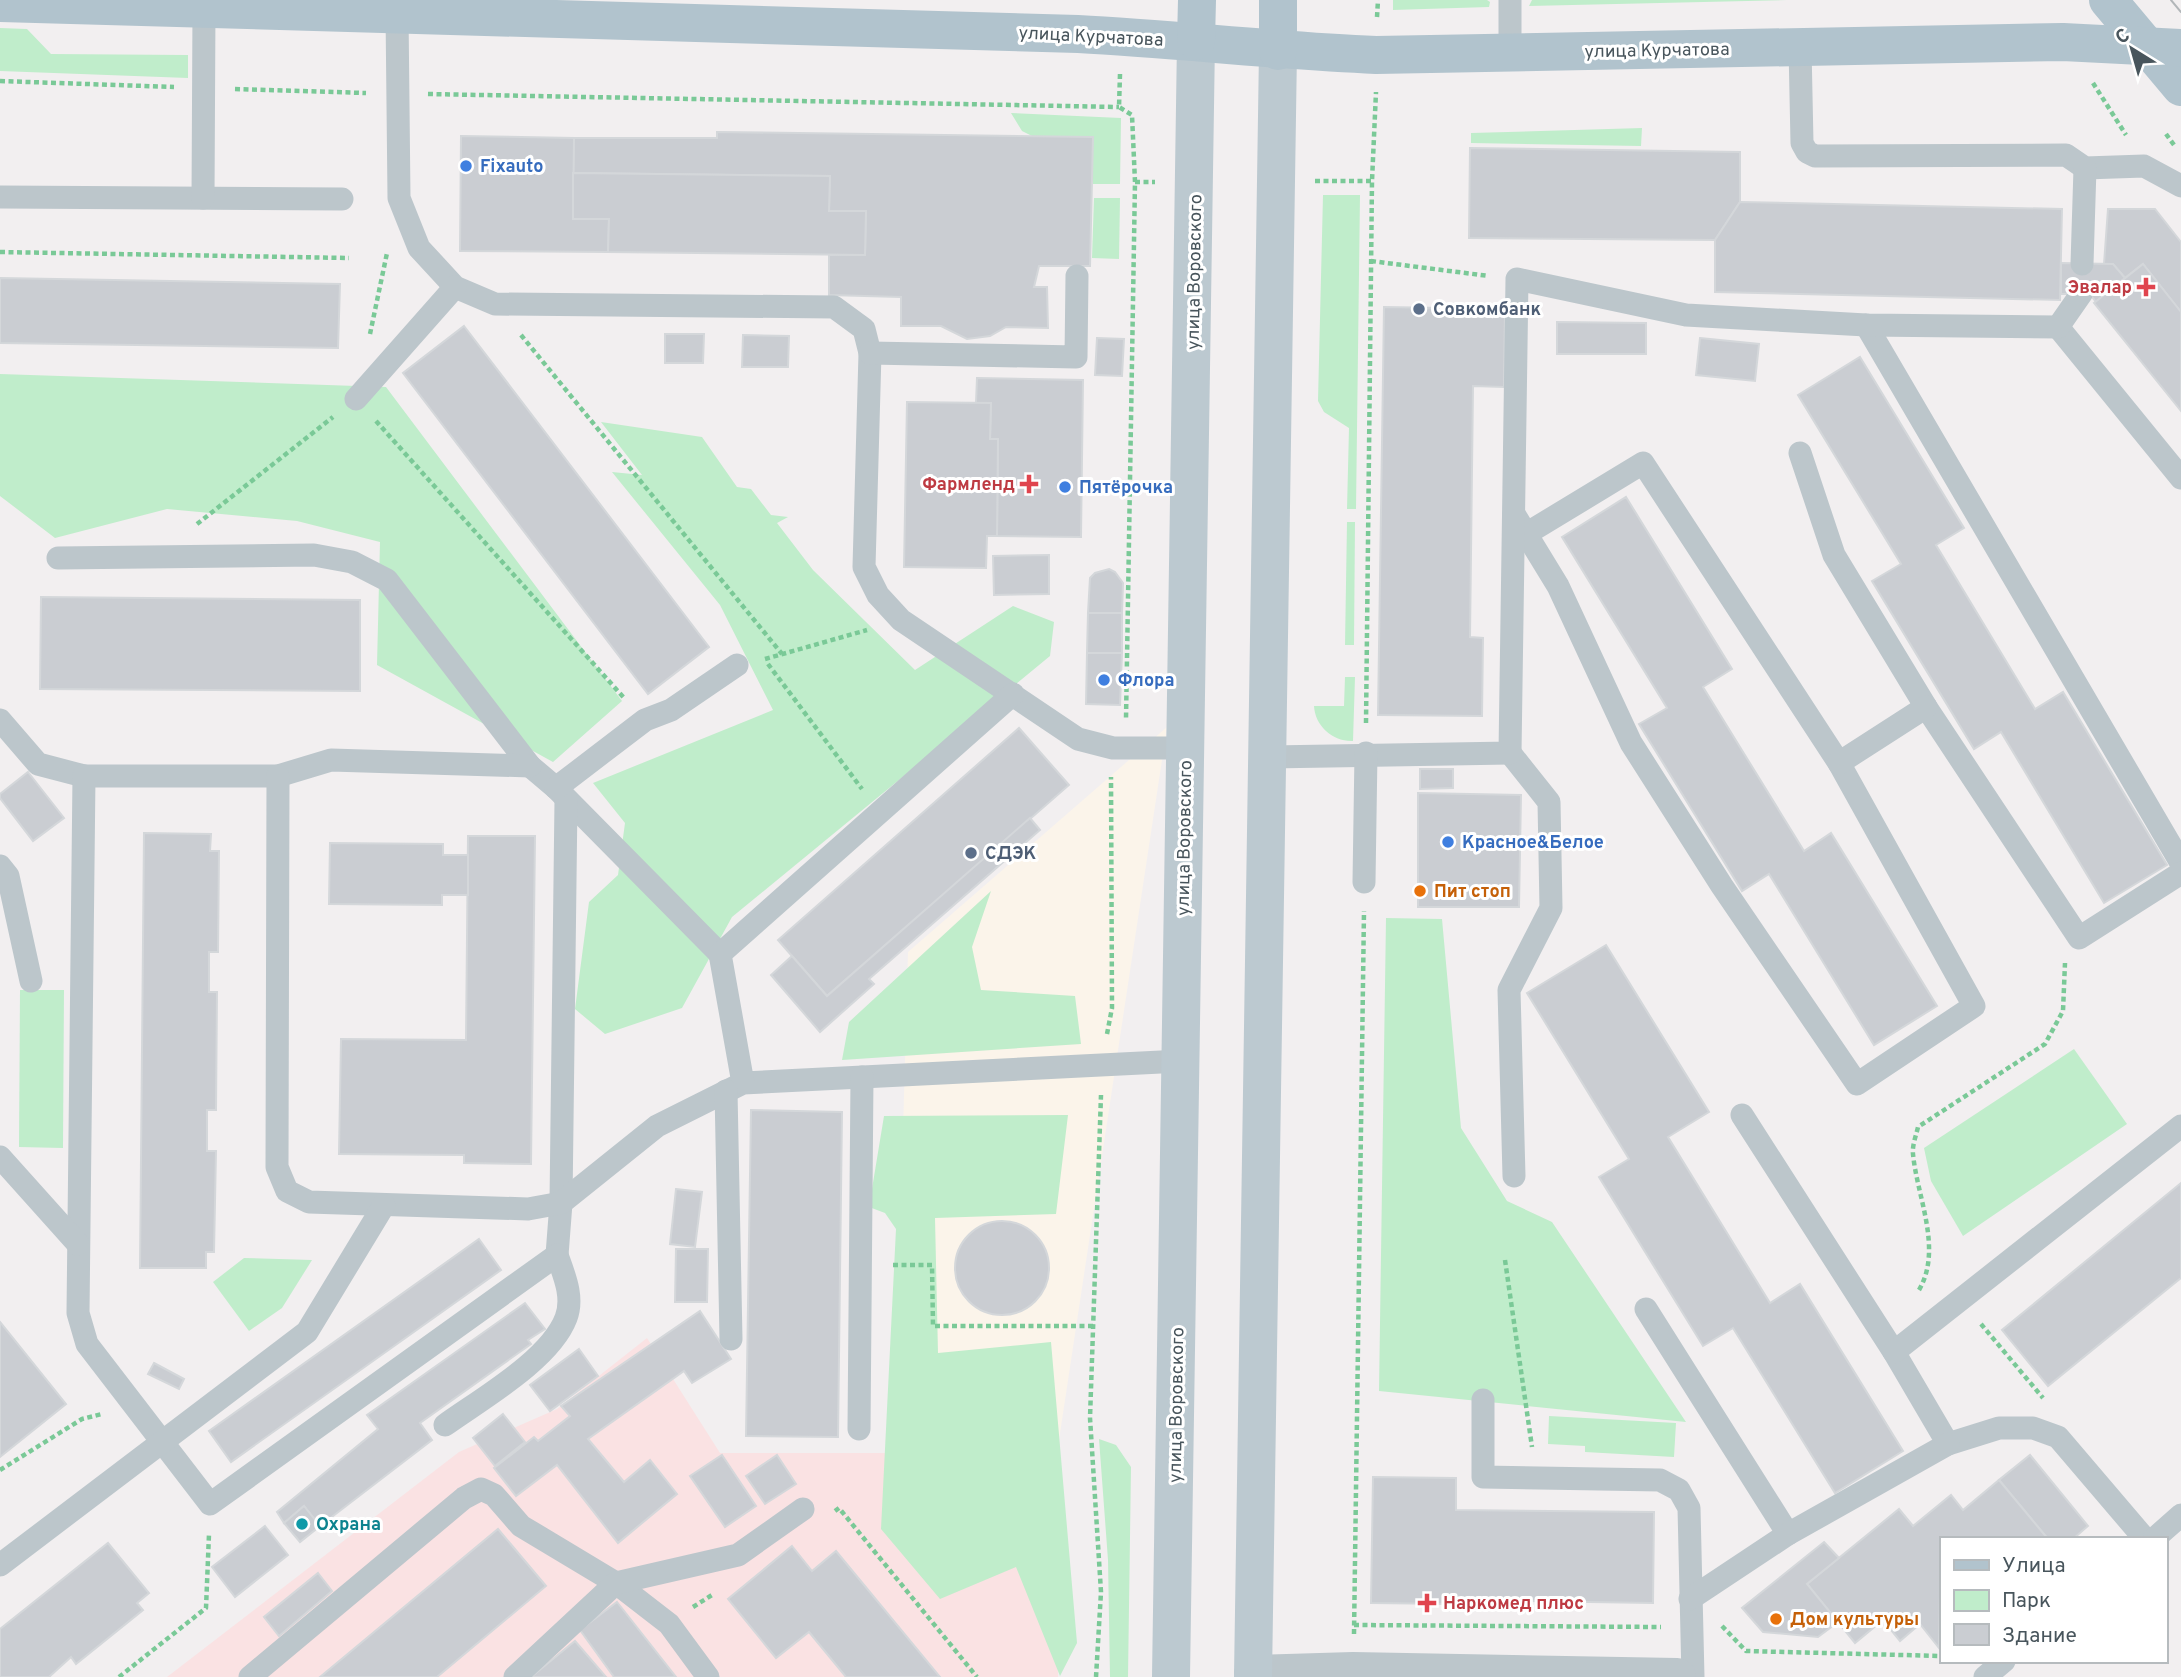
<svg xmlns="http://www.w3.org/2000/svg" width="2181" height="1677" font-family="Overpass,sans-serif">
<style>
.commercial{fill:#fbf4ea}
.medical{fill:#fae2e3}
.green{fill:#c0edcb}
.building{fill:#cacdd2;stroke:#d4d7da;stroke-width:2}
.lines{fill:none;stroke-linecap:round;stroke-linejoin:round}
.path{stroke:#7ac997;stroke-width:4.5;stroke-dasharray:5 3.5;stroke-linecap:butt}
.lane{stroke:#bcc6cb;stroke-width:23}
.street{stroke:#bcc6cb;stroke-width:38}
.secondary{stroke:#bcc9d0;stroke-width:38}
.primary{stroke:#b1c3cd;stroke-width:38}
.tram{stroke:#b2b6b9;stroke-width:2}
.shop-dot{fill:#3f7fe0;stroke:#fff;stroke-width:2.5}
.health-dot{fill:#e0444e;stroke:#fff;stroke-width:2.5}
.service-dot{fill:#5c6f8a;stroke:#fff;stroke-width:2.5}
.food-dot{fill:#e8710a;stroke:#fff;stroke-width:2.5}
.culture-dot{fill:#0f9aa8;stroke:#fff;stroke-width:2.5}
.labels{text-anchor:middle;stroke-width:6;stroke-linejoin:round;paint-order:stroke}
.street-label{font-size:18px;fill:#48555c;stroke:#fff}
.shop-label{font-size:18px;font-weight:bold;fill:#366cbe;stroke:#fff;text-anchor:start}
.health-label{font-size:18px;font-weight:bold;fill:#be3a42;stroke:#fff;text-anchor:end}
.service-label{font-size:18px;font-weight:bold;fill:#4e5e75;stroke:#fff;text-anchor:start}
.food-label{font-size:18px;font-weight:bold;fill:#c56008;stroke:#fff;text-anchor:start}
.culture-label{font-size:18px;font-weight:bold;fill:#0d838f;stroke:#fff;text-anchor:start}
</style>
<rect width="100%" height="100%" fill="#f2eff0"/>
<path class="commercial" d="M1167,727L1057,1453H894L908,952Z"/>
<path class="medical" d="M647,1338L720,1453H1057L1058,1677H167L459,1452L557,1409Z"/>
<g class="green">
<path d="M1393,0H1487L1490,2L1489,7L1393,10Z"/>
<path d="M1532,0H1787L1529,6Z"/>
<path d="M0,28L27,29L51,54L188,55V78L0,71Z"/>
<path d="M1011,113L1121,118L1120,184H1093V137L1032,136L1022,131Z"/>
<path d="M1642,128L1641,146L1471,143V133Z"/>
<path d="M1323,195H1360L1356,509H1347L1349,428L1324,412L1318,401Z"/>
<path d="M1094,198H1120L1119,259L1092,258Z"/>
<path d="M0,374L386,387L622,701L553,762L377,665L380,542L297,521L167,509L55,538L0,496Z"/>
<path d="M601,422L702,437L737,487L751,489L771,515L788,517L777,523L813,570L915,670L1013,606L1054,622L1050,656L732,917L682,1008L605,1034L575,1009L589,902L618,875L625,823L593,783L773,710L720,605L612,472L642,475Z"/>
<path d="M1347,522H1355L1354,645H1345Z"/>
<path d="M1345,677H1355L1353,741C1333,742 1315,726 1314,706H1344Z"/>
<path d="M991,891L972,947L981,990L1075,996L1081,1044L842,1060L849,1022Z"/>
<path d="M1386,918L1442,919L1461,1128L1507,1201L1552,1222L1686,1422L1379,1391Z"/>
<path d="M20,990H64L63,1148L19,1147Z"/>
<path d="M2074,1049L2127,1124L1963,1236L1931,1181L1924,1148Z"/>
<path d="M1068,1115L1056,1214L935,1218L938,1353L1051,1342L1077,1643L1060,1676L1016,1567L940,1599L881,1529L896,1229L885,1213L869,1207L884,1116Z"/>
<path d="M244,1258L312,1260L282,1308L249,1331L213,1282Z"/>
<path d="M1549,1416L1676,1423L1674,1457L1585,1452V1446L1548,1444Z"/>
<path d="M1099,1439L1116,1445L1131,1467L1128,1677H1110L1108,1560Z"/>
</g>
<g class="building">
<path d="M717,132L1093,137L1090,266H1039L1034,287H1047L1048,328L1006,327L990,336L967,339L941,326H901V297L829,295V255H865L866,211H829L830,176L573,173L574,138H717Z"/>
<path d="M461,136L574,138L573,219H609L608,252L460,251Z"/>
<path d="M1470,148L1740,152V202L1715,240L1469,238Z"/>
<path d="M573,173L830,176L829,211H866L865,255L608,252L609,219H573Z"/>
<path d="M1740,202L2062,209L2060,300L1715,292V240Z"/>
<path d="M2108,209H2155L2181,242V312L2143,264L2125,278L2113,264H2104Z"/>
<path d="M2061,263L2113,264L2125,278L2096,302L2090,294H2061Z"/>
<path d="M2143,264L2181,312V411L2094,303Z"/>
<path d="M0,278L340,284L338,348L0,343Z"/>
<path d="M1384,307L1505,309L1504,387L1473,386L1470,637L1483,638L1482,716L1378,715Z"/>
<path d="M1557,322L1646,323V354H1557Z"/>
<path d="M464,326L709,647L648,694L403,373Z"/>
<path d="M665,334H704L703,363H665Z"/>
<path d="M743,335L789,336L788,367H742Z"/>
<path d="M1097,338L1124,339L1122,376L1095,375Z"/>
<path d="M1700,338L1759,344L1755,381L1696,375Z"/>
<path d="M1860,357L1964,528L1936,545L2035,709L2063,692L2167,865L2104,903L2001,732L1974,749L1872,581L1901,564L1798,395Z"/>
<path d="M977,378L1083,380L1081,537L997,536L998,439H990L991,403H976Z"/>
<path d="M907,402L991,403L990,439H998L997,536H987L986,568L904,567Z"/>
<path d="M1626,497L1732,669L1703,687L1804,851L1831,833L1937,1006L1874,1045L1769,874L1742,891L1639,724L1667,708L1562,537Z"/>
<path d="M1049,555V594L994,595L993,556Z"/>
<path d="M1109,569L1115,572L1123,583L1122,613H1088L1090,578L1095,573Z"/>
<path d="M41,597L360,600V691L40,689Z"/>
<path d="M1088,613H1122V653H1087Z"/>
<path d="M1087,653H1122L1120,705L1086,704Z"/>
<path d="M1019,728L1069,785L827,996L778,940Z"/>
<path d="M1420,769H1453V788L1420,789Z"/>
<path d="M28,772L64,818L33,841L0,798V794Z"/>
<path d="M1418,793L1521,795L1519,907H1418Z"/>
<path d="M1030,818L1040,830L869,979L874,984L820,1032L771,975L792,956L827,996Z"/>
<path d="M144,833L211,834L210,851H219L218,952H209V992H217L216,1110H207V1151H216L214,1252H206V1268H140Z"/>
<path d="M468,836H535L531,1164L464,1163V1155L339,1154L341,1039L466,1040Z"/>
<path d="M330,843L443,844V855H468V895H442V905L329,904Z"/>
<path d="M1606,945L1709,1112L1668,1137L1770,1303L1800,1284L1903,1451L1835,1493L1733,1328L1703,1346L1599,1177L1629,1159L1527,993Z"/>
<path d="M751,1110L842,1112L838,1437L746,1436Z"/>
<path d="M2181,1183V1278L2048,1386L2002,1330Z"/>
<path d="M676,1189L702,1192L695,1247L670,1244Z"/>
<circle cx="1002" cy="1268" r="47"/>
<path d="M479,1239L501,1270L231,1462L209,1431Z"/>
<path d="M676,1249H708L707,1302H675Z"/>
<path d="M525,1303L545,1329L528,1340L531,1344L420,1423L432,1440L320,1526L304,1506L284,1523L277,1512L378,1429L367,1415Z"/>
<path d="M700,1311L731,1359L692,1383L684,1371L588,1439L624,1482L650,1460L677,1494L618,1543L557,1465L516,1496L494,1468L534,1437L538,1441L570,1416L561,1406Z"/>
<path d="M0,1322L66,1404L0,1457Z"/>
<path d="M579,1349L598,1376L550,1411L530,1385Z"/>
<path d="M154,1363L184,1379L179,1389L148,1374Z"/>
<path d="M503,1414L525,1442L495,1466L473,1438Z"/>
<path d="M722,1455L756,1506L725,1527L690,1476Z"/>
<path d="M777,1455L796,1484L765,1504L746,1476Z"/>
<path d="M2030,1455L2088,1526L2073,1539H2048L1999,1480Z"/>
<path d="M1373,1477L1456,1478V1510L1654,1512L1653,1603L1455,1600V1604L1371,1603Z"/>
<path d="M1999,1480L2048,1539H1941L1939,1648L1920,1624L1900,1641L1883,1620L1855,1643L1807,1584L1899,1509L1913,1526L1951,1495L1963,1510Z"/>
<path d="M304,1506L320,1526L300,1542L284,1523Z"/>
<path d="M265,1526L288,1555L235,1597L212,1567Z"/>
<path d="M498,1529L546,1586L437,1677H320Z"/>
<path d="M1824,1542L1839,1558L1807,1584L1838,1622L1818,1637L1763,1632L1742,1608Z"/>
<path d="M108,1543L149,1593L137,1603L143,1610L76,1664L71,1657L49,1677H0V1629Z"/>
<path d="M792,1546L812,1571L836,1551L940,1677H846L809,1632L776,1658L728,1599Z"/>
<path d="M318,1573L332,1591L279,1636L264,1617Z"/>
<path d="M617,1602L676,1677H614L580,1630Z"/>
<path d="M575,1641L606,1677H531Z"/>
</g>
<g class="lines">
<g class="path">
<path d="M1377,17L1378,0"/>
<path d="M1120,74L1119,107L1132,115L1135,182L1126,719"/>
<path d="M0,81L174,87"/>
<path d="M2093,83L2126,135"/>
<path d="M235,89L366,93"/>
<path d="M428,94L1119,107"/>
<path d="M2166,134L2174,145"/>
<path d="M1315,181H1372"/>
<path d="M1135,182H1155"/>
<path d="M0,252L349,258"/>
<path d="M1371,261L1489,276"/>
<path d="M370,334L387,253"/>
<path d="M521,335L782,654"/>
<path d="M376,421L625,699"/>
<path d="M197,524L333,417"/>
<path d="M765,659L867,630"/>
<path d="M768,664L862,789"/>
<path d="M1366,723L1372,181L1376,92"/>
<path d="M1107,1034L1112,1008L1111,777"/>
<path d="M1505,1260L1532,1447"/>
<path d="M893,1265H932L933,1326H1093"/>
<path d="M1919,1290C1943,1249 1917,1197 1913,1154C1912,1146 1916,1136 1918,1127L2045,1044L2063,1011L2065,963"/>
<path d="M1981,1324L2043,1398"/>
<path d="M0,1470L82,1419L102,1414"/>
<path d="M835,1511L839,1508L977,1677"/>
<path d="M693,1607L712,1595"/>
<path d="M1354,1625L1661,1627"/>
<path d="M1722,1626L1746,1651L1941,1656"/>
<path d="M1354,1634L1364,911"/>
<path d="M119,1677L206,1608L209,1534"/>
<path d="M1096,1677L1101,1592L1090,1418L1101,1095"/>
</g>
<g class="lane">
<path d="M1510,0V53"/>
<path d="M397,12L399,198L419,248L455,287L495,304L834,307L864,329L870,353L864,567L878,595L901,620L1078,739L1113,748H1185"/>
<path d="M1800,47L1802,143L1807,152L1815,156L2066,155L2085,168L2144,166L2181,186"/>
<path d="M0,197L342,199"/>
<path d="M203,198L204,8"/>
<path d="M2082,264L2085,168"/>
<path d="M1866,325L2181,863"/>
<path d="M2058,327L2181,478"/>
<path d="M870,353L1076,357L1077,276"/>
<path d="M356,399L455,287"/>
<path d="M1800,453L1834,555L1926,707L2079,938L2181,873"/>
<path d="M1514,514L1558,586L1631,743L1722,886L1857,1084L1974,1006L1839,763L1643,463L1526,534"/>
<path d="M58,558L314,555L352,562L387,580L530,766L556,788L720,954"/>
<path d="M0,720L38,764L84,776"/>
<path d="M1510,753L1549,802L1551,908L1509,990L1514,1176"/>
<path d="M1266,757L1510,753L1517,279L1686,315L1866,325L2058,327L2081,294"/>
<path d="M1839,763L1926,707"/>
<path d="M530,766L331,760L278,776H84L78,1313L87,1344L210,1504L557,1255L561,1203L566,800"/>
<path d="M278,776L277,1167L287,1191L309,1202L528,1209L561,1203L657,1126L743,1083L1181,1061"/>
<path d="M556,788L645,720L671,710L737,665"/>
<path d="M0,866L8,876L31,981"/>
<path d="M1364,882L1366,753"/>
<path d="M743,1083L720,954L1013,694"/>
<path d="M726,1091L731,1339"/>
<path d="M1742,1115L1894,1352L1948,1444L1999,1428H2033L2058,1437L2145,1539"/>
<path d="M0,1157L78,1244"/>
<path d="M1646,1309L1788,1534"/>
<path d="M1894,1352L2181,1126"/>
<path d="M1483,1400V1477L1660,1480L1679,1490L1689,1508L1693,1677"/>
<path d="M445,1425C481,1399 550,1360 566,1318C574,1297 564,1275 557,1255"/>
<path d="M859,1429L862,1077"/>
<path d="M2154,1539L2181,1515"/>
<path d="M0,1565L307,1332L384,1205"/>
<path d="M1690,1599L1788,1534L1948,1444"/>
<path d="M250,1677L464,1498L481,1489L494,1495L521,1526L616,1583L669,1624L708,1677"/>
<path d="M515,1677L616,1583L738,1555L803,1509"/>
<path d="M1985,1677L2004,1661"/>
</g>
<path class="street" d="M1253,1674L1353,1671L1677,1677"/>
<g class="secondary">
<path d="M1171,1677L1196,41"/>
<path d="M1253,1677L1278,51"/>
</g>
<g class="primary">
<path d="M2108,0L2181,87"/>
<path d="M0,3L1078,34C1177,39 1276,51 1376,55L2063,42L2181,48"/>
<path d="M1196,41L1197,0"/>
<path d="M1278,51V0"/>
</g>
<path class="tram" d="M2171,0L2181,12"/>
</g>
<g class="shop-dot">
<circle cx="466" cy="166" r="7"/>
<circle cx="1065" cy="487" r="7"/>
<circle cx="1104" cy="680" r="7"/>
<circle cx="1448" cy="842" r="7"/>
</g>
<g class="health-dot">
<path d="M2142.5 276.5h7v7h7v7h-7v7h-7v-7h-7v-7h7z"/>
<path d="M1025.5 473.5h7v7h7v7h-7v7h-7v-7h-7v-7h7z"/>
<path d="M1423.5 1592.5h7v7h7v7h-7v7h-7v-7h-7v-7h7z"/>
</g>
<g class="service-dot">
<circle cx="1419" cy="309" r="7"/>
<circle cx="971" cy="853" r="7"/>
</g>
<g class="food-dot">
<circle cx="1420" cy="891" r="7"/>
<circle cx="1776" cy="1619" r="7"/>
</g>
<circle class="culture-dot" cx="302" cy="1524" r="7"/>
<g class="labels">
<g class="street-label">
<text transform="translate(1091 36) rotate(3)" y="6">улица Курчатова</text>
<text transform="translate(1657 50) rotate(-1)" y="6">улица Курчатова</text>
<text transform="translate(1194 272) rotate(-89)" y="6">улица Воровского</text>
<text transform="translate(1184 838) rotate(-89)" y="6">улица Воровского</text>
<text transform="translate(1176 1405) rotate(-89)" y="6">улица Воровского</text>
</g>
<g class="shop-label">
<text x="480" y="172">Fixauto</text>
<text x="1079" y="493">Пятёрочка</text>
<text x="1118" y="686">Флора</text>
<text x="1462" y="848">Красное&amp;Белое</text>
</g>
<g class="health-label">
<text x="2132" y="293">Эвалар</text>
<text x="1015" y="490">Фармленд</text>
<text x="1443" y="1609" text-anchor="start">Наркомед плюс</text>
</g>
<g class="service-label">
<text x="1433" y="315">Совкомбанк</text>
<text x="985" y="859">СДЭК</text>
</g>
<g class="food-label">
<text x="1434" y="897">Пит стоп</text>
<text x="1790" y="1625">Дом культуры</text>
</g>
<g class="culture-label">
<text x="316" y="1530">Охрана</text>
</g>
</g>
<rect x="1940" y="1537" width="228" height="126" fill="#ffffff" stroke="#b6bbbe" stroke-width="2"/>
<rect x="1954" y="1560" width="35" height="10" fill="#b1c3cd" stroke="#b6bbbe" stroke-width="2"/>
<text x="2002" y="1572" font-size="21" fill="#48555c">Улица</text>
<rect x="1954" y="1590" width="35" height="21" fill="#c0edcb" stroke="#b6bbbe" stroke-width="2"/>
<text x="2002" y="1607" font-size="21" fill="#48555c">Парк</text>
<rect x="1954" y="1624" width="35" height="21" fill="#cacdd2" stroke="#b6bbbe" stroke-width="2"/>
<text x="2002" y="1642" font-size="21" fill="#48555c">Здание</text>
<g transform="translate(2132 49) rotate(323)" stroke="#ffffff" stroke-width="5" paint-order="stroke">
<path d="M0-5L12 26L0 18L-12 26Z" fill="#48555c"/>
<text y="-10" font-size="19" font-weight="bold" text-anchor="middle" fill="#48555c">С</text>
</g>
</svg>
